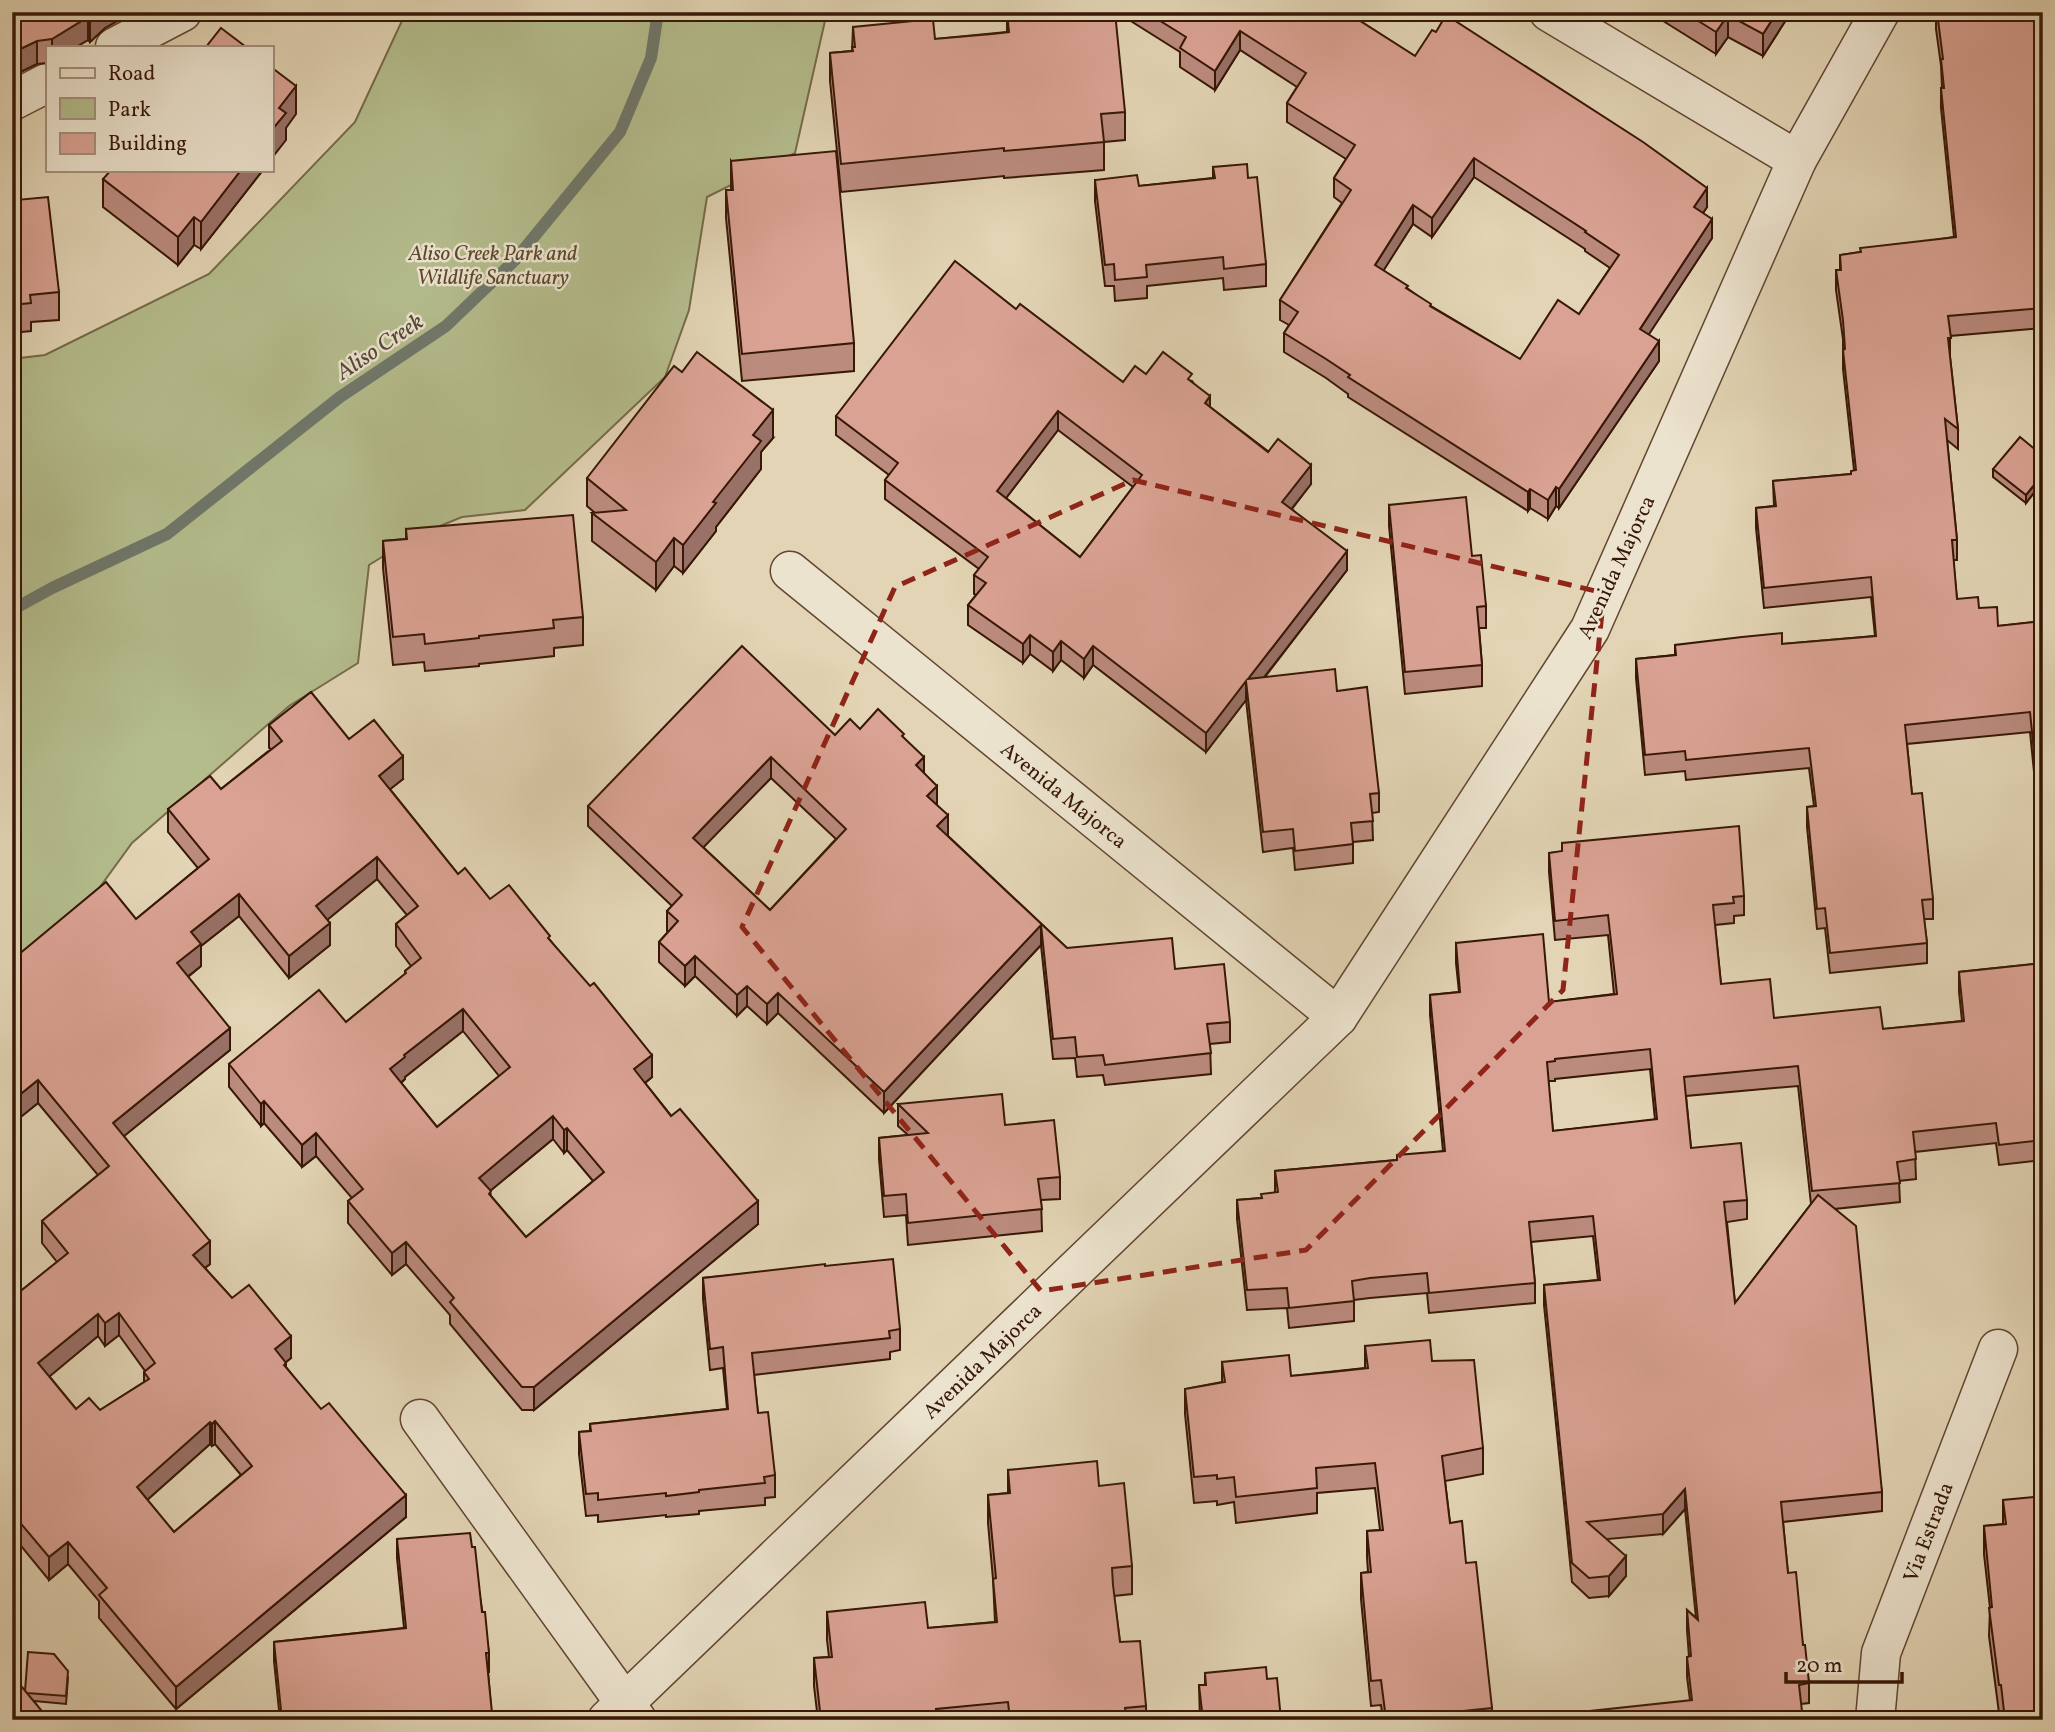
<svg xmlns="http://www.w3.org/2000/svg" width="2055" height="1732" font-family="Vollkorn,serif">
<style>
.green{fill:#b4bc8c;stroke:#766a49;stroke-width:2}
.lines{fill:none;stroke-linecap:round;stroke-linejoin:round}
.stream{stroke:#6f786b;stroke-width:12}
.minor-casing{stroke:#624632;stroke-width:41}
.minor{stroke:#ece3ce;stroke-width:38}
.wall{fill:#bb8b7e;stroke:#371706;stroke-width:2;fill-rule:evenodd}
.shaded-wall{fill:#997167;stroke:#371706;stroke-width:2}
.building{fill:#daa293;stroke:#371706;stroke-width:2;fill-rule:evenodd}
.marked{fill:none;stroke:#8f2418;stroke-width:5;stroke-dasharray:14 9;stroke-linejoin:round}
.labels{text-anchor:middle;stroke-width:5;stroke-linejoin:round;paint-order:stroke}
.park-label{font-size:21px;font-style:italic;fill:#5c492e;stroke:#ece3ce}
.street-label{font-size:21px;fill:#371706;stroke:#ece3ce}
.water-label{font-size:23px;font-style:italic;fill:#534738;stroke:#ece3ce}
</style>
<rect width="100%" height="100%" fill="#e2d4b4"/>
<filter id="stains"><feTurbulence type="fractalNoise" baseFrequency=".00286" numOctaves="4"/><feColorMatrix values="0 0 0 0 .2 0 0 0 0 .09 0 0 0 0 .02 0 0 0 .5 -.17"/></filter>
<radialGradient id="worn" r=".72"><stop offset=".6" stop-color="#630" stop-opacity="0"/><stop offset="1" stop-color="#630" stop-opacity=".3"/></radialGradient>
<path class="green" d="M406,12H827L795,153L707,197L689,310L665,377L525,510L462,517L418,535L369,565L358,663L289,706L132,843L89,902L12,968V359L45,355L209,274L355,122Z"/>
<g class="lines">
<path class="stream" d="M12,610L52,588L167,534L340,397L446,326L515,260L620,132L651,58L658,12"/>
<defs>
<g id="minor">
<path d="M1549,12L1797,160"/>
<path d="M115,47L182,12"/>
<path d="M12,101L47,83"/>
<path d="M790,571L1338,1017"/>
<path d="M420,1419L637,1720"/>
<path d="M607,1720L1338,1017L1590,629L1797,160L1880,12"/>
<path d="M1875,1720L1881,1653L1998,1349"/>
</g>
</defs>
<use href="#minor" class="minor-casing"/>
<use href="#minor" class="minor"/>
</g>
<g class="wall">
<path d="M12,12H133L105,28L90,42L88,40L76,47H47V63L37,64L12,76Z"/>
<path d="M1007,12L1125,112V140L1104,142V170L1004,178V176L841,192L830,81V53L852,51L853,27L935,39L1007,32Z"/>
<path d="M1118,12H1346L1415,56L1707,207L1703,213L1712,238L1648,335L1659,361L1559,508L1556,506L1548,519L1530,508L1528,511L1348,397V394L1326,378L1284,352V333L1289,325L1280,320V300L1342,203L1334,197V178L1346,159L1287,122V103L1297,87L1240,50L1215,90L1180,67V52L1118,13ZM1474,177L1585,249V251L1610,268L1579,314L1520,359L1431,306L1383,270L1413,224L1432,237Z"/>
<path d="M1660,12H1791L1763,56L1728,37L1716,54L1660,19Z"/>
<path d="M1936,12H2043V328L1950,336V357L1958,429V449L1947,440L1957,540V560H1953L1957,599L1979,608L1998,626L2043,621V861L2030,732L1907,744L1912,794L1933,899V919H1924L1927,943V963L1830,973L1825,928L1817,929L1807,827V807L1814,806L1809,768L1686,780L1685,771L1645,775L1636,678V659L1675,655V645L1782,644L1875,636L1871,597L1764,608L1756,528V508L1774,506L1773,481L1851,474L1854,470L1843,369V339L1836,290V270H1840V255L1954,237L1941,108V88H1942L1941,65L1936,29Z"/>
<path d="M731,161L854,343V371L742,381L726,218V190H731Z"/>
<path d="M1213,167L1248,178L1266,264V286L1224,290L1223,278L1147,286V298L1115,301L1114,286H1105L1095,201V180L1139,186L1213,178Z"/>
<path d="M263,170L201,249L194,245L178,265L103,207V179Z"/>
<path d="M12,191L59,292V320L31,322V331L12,333Z"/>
<path d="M1016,309L1123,382L1146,374L1192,381L1210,407L1311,484L1292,509L1347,570L1265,677L1337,691L1379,793V812L1372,813L1373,840L1353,842V863L1295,870L1293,848L1263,852L1246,700L1206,752L1093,665L1084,678L1061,660L1053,671L1030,654L1023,663L968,625V605L976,595L974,594V575L979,569L885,499V480L889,475L836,435V416ZM1058,430L1133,487L1080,557L1006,498Z"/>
<path d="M773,438L761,452V469L716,527V531L683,573L674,566L656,590L592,541V513H595L587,506V478Z"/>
<path d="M2043,456V481L2026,503L1993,477V469Z"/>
<path d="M1389,505L1472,556L1486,606V628H1479L1482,665V686L1405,694L1389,526Z"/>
<path d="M406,529L583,617V645L554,648V656L479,664V666L425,671L424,662L393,665L383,568V541L406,539Z"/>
<path d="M269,725L349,739L403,779L390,789L458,874L490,899L550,940L652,1077L645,1083L758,1224L534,1410H522L450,1324V1315L406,1264L392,1275L348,1223V1201L352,1198L316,1156L302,1167L264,1123L261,1126L229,1087V1064L346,1022L405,974V971L411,966L396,946V924L407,915L377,879L327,920L330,945L289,978L239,916L201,946V966L188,977L230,1050L124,1136L210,1264L205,1268L232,1298L291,1358L286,1362V1367L406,1517L176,1709L99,1618V1601L68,1564L49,1580L12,1535V1298L57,1262L42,1243V1221L98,1175L38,1103L12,1124V960L136,919L198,868L168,832V809L221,789L271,749L269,748ZM463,1031L499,1076L437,1127L401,1083L405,1079V1077ZM553,1139L564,1153L567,1150L593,1181L526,1237L491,1196L490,1191ZM119,1335L145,1371L144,1372V1382L100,1410L76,1409L49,1376L98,1336L105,1346ZM210,1444L212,1446L215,1444L241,1475L174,1532L147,1500Z"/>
<path d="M860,729L904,739L924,773L937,805L947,835L1067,948L1175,969L1230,1022V1042L1210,1044L1211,1074L1105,1085L1103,1075L1077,1077L1075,1058L1053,1059L1041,945L884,1113L778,1013L767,1024L747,1006L737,1016L695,976L685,986L659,962V942L668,932L667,931V911L672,906L588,826V806L835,735ZM771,778L836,839L770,910L703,847Z"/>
<path d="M1562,843L1744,896V915L1734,916V923L1715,925L1721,984L1774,1018L1883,1029L1962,1021L1959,992V972L2043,963V1160L1999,1165L1996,1143L1915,1152L1916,1179L1899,1181L1900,1202L1835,1209L1882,1492V1511L1783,1522L1788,1573L1803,1645L1809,1683V1703L1801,1704L1690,1700L1687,1677V1657H1689L1687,1630V1610L1696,1618L1685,1509L1663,1534L1607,1539L1626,1576L1609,1596L1589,1598L1572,1582L1544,1305V1285L1598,1280L1593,1236L1531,1242L1535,1283V1303L1429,1313L1427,1293L1370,1298L1354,1300V1321L1289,1328L1287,1308L1247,1310L1237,1219V1200L1261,1198L1275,1193V1171L1397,1160L1443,1151L1430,1015V995L1459,992L1456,963V943L1549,1002L1614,994L1608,935L1555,940L1549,872V853L1562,852ZM1650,1069L1655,1120L1553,1131L1548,1081H1555V1079ZM1798,1086L1811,1204L1735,1303L1727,1222L1747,1219V1200L1691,1148L1686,1096Z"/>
<path d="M898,1104L1005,1125L1060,1177V1199L1041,1200L1042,1231L908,1245L906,1215L884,1217L879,1159V1138L908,1135L898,1126Z"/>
<path d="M825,1266L900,1329V1350L890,1352V1359L754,1375L758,1413L775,1475V1497L765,1498V1505L699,1511V1514L666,1517V1515L598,1522V1515L586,1516L579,1454V1432L590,1431V1424L727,1409L723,1368L710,1370L703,1299V1278Z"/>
<path d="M1365,1346L1432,1361L1483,1448V1474L1445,1481L1450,1523L1466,1563L1492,1708V1720H1383L1381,1705L1371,1706L1361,1599V1573L1368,1572L1367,1557V1531L1380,1530L1375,1488L1317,1493V1513L1236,1523L1234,1502L1217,1505V1501L1194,1503L1185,1414V1389L1222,1382V1362L1291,1376L1365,1368Z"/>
<path d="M1008,1470L1099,1486L1132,1566V1594L1114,1596L1120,1642L1146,1706V1720H818L814,1686V1658L829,1657L827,1640V1612L928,1628L995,1622L993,1579L988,1523V1495L1008,1493Z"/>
<path d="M2003,1500L2043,1720H2002L2001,1712L1999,1713L1989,1636L1990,1608L1984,1554V1526L2003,1524Z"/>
<path d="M397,1539L472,1547L489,1653V1672H488L492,1720H280L274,1661V1642L404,1628L397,1558Z"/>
<path d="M1205,1673L1267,1679L1281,1720H1200L1199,1685H1205Z"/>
<path d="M68,1678L66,1704L34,1701L46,1720L25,1691Z"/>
</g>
<g class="shaded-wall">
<path d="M97,12H133L105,28L90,42V19Z"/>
<path d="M1777,12H1791L1763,56V34Z"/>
<path d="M1728,15V37L1716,54V32Z"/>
<path d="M88,17V40L76,47H52V39Z"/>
<path d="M1240,31V50L1215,90V71Z"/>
<path d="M37,41V64L12,76V53Z"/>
<path d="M296,86V114L286,128V140L271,159V131L279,108Z"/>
<path d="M1474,158V177L1432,237V218Z"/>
<path d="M241,170H263L201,249V222Z"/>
<path d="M1707,188V207L1694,227V207Z"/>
<path d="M1413,205V224L1375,284V265Z"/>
<path d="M194,217V245L178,265V237Z"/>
<path d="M1712,219V238L1640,348V329Z"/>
<path d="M1659,341V361L1559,508V489Z"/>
<path d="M1210,396V415L1205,403Z"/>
<path d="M773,410V438L761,452V469L716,527V531L683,573V545L713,502L753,435Z"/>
<path d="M1058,411V430L997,510V491Z"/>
<path d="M1311,465V484L1282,521V502Z"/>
<path d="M2043,474V481L2026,503V495Z"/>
<path d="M1556,487V506L1548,519V500Z"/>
<path d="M1530,489V508L1528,511V492Z"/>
<path d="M674,538V566L656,590V562Z"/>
<path d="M1347,551V570L1248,698V679Z"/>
<path d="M1030,635V654L1023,663V644Z"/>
<path d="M1061,641V660L1053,671V652Z"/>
<path d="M1093,646V665L1084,678V659Z"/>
<path d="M1246,681V700L1206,752V733Z"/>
<path d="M403,756V779L379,798V776Z"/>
<path d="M771,757V778L693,858V838Z"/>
<path d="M924,757V777L916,765Z"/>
<path d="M937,786V806L927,796Z"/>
<path d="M948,815V835L937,846V826Z"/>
<path d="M377,857V879L316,929V906Z"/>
<path d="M239,894V916L201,946V966L177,985V963L191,932Z"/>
<path d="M330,923V945L289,978V956Z"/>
<path d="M1041,925V945L884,1113V1092Z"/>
<path d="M695,956V976L685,986V966Z"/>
<path d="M747,986V1006L737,1016V995Z"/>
<path d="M778,993V1013L767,1024V1004Z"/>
<path d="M463,1009V1031L405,1077V1079L390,1092V1069L404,1055Z"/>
<path d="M230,1028V1050L113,1145V1123Z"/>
<path d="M652,1055V1077L634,1092V1069Z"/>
<path d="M38,1080V1103L12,1124V1101Z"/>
<path d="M264,1101V1123L261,1126V1104Z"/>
<path d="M553,1116V1139L479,1200V1178Z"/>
<path d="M567,1128V1150L564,1153V1130Z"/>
<path d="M316,1133V1156L302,1167V1145Z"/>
<path d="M758,1201V1224L534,1410V1387Z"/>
<path d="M210,1241V1264L193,1277V1255Z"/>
<path d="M406,1242V1264L392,1275V1253Z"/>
<path d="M119,1313V1335L105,1346V1323Z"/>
<path d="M98,1314V1336L38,1386V1363Z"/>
<path d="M291,1336V1358L275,1371V1349Z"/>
<path d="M215,1421V1444L212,1446V1424Z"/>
<path d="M210,1422V1444L137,1509V1487Z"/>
<path d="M1685,1489V1509L1663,1534V1514Z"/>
<path d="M406,1495V1517L176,1709V1687Z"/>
<path d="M68,1542V1564L49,1580V1557Z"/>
<path d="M1626,1556V1576L1609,1596V1576Z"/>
</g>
<g class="building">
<path d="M12,12H97L90,19L88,17L52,39L37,41L12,53Z"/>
<path d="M1007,12H1115L1125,112L1101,114L1104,142L1004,151V148L841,164L830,53L853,51L852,47H855L853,27L933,19L935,39L992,34L1009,32Z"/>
<path d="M1146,12H1346L1415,56L1432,30L1436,32L1446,15L1643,142L1707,188L1694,207L1712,219L1640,329L1659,341L1559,489L1556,487L1548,500L1530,489L1528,492L1348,377L1350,375L1326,359L1284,333L1298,312L1280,300L1351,190L1334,178L1355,145L1287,103L1306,73L1240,31L1215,71L1180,48L1186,37ZM1474,158L1586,231L1585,232L1619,255L1579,314L1558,300L1520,359L1430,306L1431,304L1406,288L1408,286L1375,265L1413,205L1432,218Z"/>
<path d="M1684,12H1777L1763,34L1728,15L1716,32Z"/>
<path d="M1937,12H2043V308L1948,316L1951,338H1948L1958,429L1945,419L1957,540H1952L1957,599L1978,597L1979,608L1997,607L1998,626L2043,621V841L2030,712L1905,725L1912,794L1922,793L1933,899L1922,900L1927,943L1830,953L1825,908L1817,909L1807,807L1816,806L1809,748L1686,760L1685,751L1645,755L1636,659L1676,655L1675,645L1742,637L1782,633V644L1876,636L1871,577L1764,588L1756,508L1776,506L1773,481L1851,474V471L1856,470L1843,350L1845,349L1843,320L1836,270H1841L1840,255L1861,252L1860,248L1956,237L1941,88H1944L1941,59H1943Z"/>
<path d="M221,28L246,47H206Z"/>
<path d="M271,67L296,86L279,108L286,113L271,131Z"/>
<path d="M836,151L854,343L742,354L726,190H733L731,161Z"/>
<path d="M1247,164L1248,178L1257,177L1266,264L1224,269L1223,257L1146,265L1147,277L1115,280L1114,264L1105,265L1095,180L1137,175L1139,186L1215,178L1213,167Z"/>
<path d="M111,170H241L201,222L194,217L178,237L103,179Z"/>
<path d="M16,190L17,200L48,197L59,292L30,295L31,303L12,305V191Z"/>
<path d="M955,261L1016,309L1020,304L1123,382L1135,366L1146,374L1163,352L1192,374L1188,379L1210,396L1205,403L1268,452L1278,439L1311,465L1282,502L1347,551L1248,679L1335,669L1337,691L1367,687L1379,793L1370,794L1373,821L1351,823L1353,844L1295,851L1293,829L1263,832L1246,681L1206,733L1093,646L1084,659L1061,641L1053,652L1030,635L1023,644L968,605L986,583L974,575L988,557L885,480L898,463L836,416ZM1058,411L1142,475L1080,557L997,491Z"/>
<path d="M697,352L773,410L753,435L761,441L713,502L716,503L683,545L674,538L656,562L592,513L626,510L587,478L674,366L682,372Z"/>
<path d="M2020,437L2043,456V474L2026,495L1993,469Z"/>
<path d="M1466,497L1472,556L1481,555L1486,606L1477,607L1482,665L1405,672L1389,505Z"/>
<path d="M573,515L583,617L553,620L554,628L479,636V638L425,644L424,634L393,637L383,541L407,539L406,529Z"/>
<path d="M742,646L835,735L850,719L860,729L878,709L904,734L902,736L924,757L916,765L937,786L927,796L948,815L937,826L1067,948L1172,938L1175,969L1224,964L1230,1022L1207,1024L1211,1053L1105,1065L1103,1055L1077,1057L1075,1037L1053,1039L1041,925L884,1092L778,993L767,1004L747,986L737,995L695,956L685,966L659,942L678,921L667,911L682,895L588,806ZM771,757L846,829L770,910L693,838Z"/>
<path d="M311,692L349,739L374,720L403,756L379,776L458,874L465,868L490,899L509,885L550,936L548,938L590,986L594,983L652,1055L634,1069L671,1116L680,1109L758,1201L534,1387H522L450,1302L454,1298L406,1242L392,1253L348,1201L363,1189L316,1133L302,1145L264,1101L261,1104L229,1064L319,990L346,1022L406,973L405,971L421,958L396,924L418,906L377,857L316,906L330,923L289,956L239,894L191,932L201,944L177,963L230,1028L113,1123L210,1241L193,1255L232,1298L249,1285L291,1336L275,1349L286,1363L284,1365L321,1409L329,1403L406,1495L176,1687L99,1595L107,1588L68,1542L49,1557L12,1513V1298L68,1253L42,1221L109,1166L38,1080L12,1101V960L106,882L136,919L209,859L168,809L210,776L221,789L282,741L269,725ZM463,1009L510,1067L437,1127L390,1069L405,1057L404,1055ZM553,1116L564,1130L567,1128L604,1172L526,1237L489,1194L491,1191L479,1178ZM119,1313L155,1363L144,1372L149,1379L100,1410L89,1398L76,1409L38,1363L98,1314L105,1323ZM215,1421L252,1466L174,1532L137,1487L210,1422L212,1424Z"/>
<path d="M1739,826L1744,896L1733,897L1734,903L1713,905L1721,984L1770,979L1774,1018L1880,1007L1883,1029L1964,1021L1959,972L2043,963V1140L1999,1145L1996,1123L1913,1132L1916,1159L1897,1162L1900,1183L1812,1191L1798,1066L1684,1077L1691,1148L1741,1143L1747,1200L1724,1202L1735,1303L1818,1195L1856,1226L1882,1492L1781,1502L1788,1573L1796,1572L1803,1645H1805L1809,1683L1799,1685L1803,1720H1505L1692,1700L1687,1657L1691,1656L1687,1610L1698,1620L1685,1489L1663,1514L1587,1522L1626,1556L1609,1576L1589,1578L1572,1563L1544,1285L1600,1280L1593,1216L1529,1222L1535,1283L1429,1293L1427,1273L1370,1278L1352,1281L1354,1301L1289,1308L1287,1288L1247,1290L1237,1200L1262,1198L1261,1194L1278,1192L1275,1171L1397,1160V1155L1445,1151L1430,995L1460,992L1456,943L1543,934L1549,1002L1617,994L1608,915L1555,921L1549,853L1562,851V843ZM1650,1049L1657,1119L1553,1131L1547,1062L1555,1061V1059Z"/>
<path d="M1002,1094L1005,1125L1054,1120L1060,1177L1038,1179L1042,1209L908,1223L906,1194L884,1196L879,1138L928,1133L898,1104Z"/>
<path d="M893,1259L900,1329L889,1331L890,1338L752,1353L758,1413L768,1412L775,1475L764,1477L765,1483L699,1490V1492L666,1496V1493L598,1500V1493L586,1494L579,1432L591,1431L590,1424L728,1409L723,1347L710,1349L703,1278L825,1264V1266Z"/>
<path d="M1430,1340L1432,1361L1474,1360L1483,1448L1442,1456L1450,1523L1462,1521L1466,1563L1476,1562L1492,1708L1386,1719L1381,1680L1371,1681L1361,1573L1371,1572L1367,1531L1383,1530L1375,1463L1316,1468L1317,1488L1236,1497L1234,1477L1217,1479V1475L1194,1477L1185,1389L1225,1382L1222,1362L1289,1355L1291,1376L1332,1372L1368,1368L1365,1346Z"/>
<path d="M1097,1461L1099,1486L1124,1483L1132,1566L1112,1568L1113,1585L1120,1642L1140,1641L1146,1706L1125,1708L1127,1720H1030V1718L1010,1720L1008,1702L936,1709L937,1720H821L814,1658L832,1657L827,1612L925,1602L928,1628L997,1622L993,1579L996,1578L988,1495L1010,1493L1008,1470Z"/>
<path d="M2043,1496V1720H2005L2001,1685H1999L1989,1608L1992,1607L1984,1526L2006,1524L2003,1500Z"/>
<path d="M470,1533L472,1547H475L482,1612H485L489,1653H486L492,1713L484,1714V1720H282L274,1642L406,1628L397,1539Z"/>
<path d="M28,1652L54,1654L68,1671L66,1696L27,1693L25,1691Z"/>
<path d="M1266,1667L1267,1679L1277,1678L1281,1720H1203L1199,1685H1206L1205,1673Z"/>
<path d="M12,1675L46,1716L42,1720H12Z"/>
</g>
<path class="marked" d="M1133,480L1604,593L1563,990L1306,1250L1041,1291L742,927L895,587Z"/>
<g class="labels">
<g class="park-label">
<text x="493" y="260">Aliso Creek Park and<tspan x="493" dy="24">Wildlife Sanctuary</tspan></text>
</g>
<g class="street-label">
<text transform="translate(1616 567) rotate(-65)" y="7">Avenida Majorca</text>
<text transform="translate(1064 795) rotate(39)" y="7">Avenida Majorca</text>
<text transform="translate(982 1361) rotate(-44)" y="7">Avenida Majorca</text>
<text transform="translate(1928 1532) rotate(-69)" y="7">Via Estrada</text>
</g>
<g class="water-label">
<text transform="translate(379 346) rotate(-34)" y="8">Aliso Creek</text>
</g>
</g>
<rect width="2055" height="1732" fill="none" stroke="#e2d4b4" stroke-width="42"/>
<rect x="14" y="14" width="2027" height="1704" fill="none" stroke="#371706" stroke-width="3.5"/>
<rect x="21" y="21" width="2013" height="1690" fill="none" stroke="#371706" stroke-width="2"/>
<rect x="46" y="46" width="228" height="126" fill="#ece3ce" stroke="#a4917e" stroke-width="2"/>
<rect x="60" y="68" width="35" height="10" fill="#ece3ce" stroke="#a4917e" stroke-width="2"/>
<text x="108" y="80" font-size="21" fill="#371706">Road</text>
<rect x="60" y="98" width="35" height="21" fill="#b4bc8c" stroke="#a4917e" stroke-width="2"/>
<text x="108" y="116" font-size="21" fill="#371706">Park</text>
<rect x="60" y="133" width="35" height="21" fill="#daa293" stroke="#a4917e" stroke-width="2"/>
<text x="108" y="150" font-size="21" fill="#371706">Building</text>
<path d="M1786 1672v10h116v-10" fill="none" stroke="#371706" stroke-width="3.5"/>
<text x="1796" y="1672" font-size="21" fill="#371706" stroke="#ece3ce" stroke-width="5" paint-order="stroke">20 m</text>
<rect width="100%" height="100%" filter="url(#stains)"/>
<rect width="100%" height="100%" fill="url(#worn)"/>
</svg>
